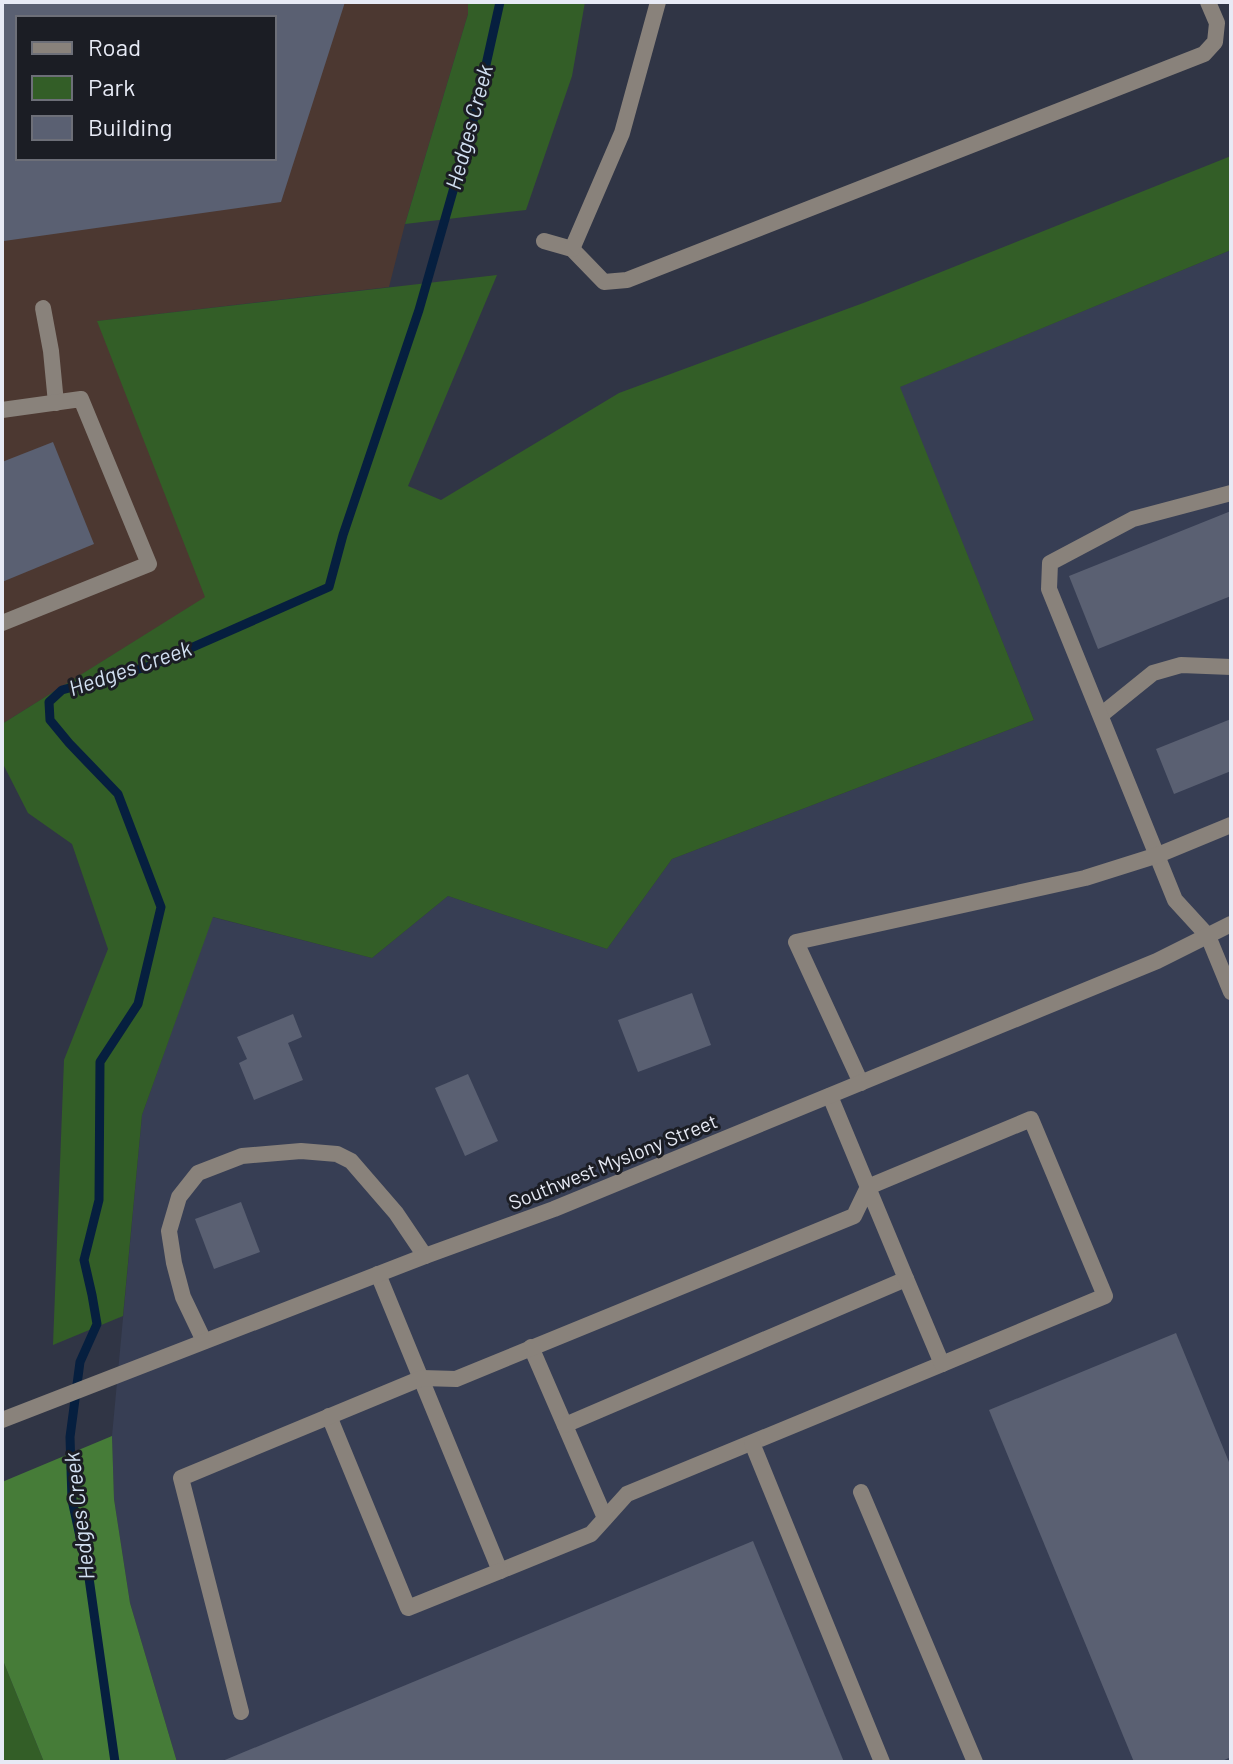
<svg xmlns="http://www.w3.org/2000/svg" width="1233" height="1764" font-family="Barlow,sans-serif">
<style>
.commercial{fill:#4c3831;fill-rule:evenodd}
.built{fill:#373e54}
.green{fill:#335e27}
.forest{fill:#467c38}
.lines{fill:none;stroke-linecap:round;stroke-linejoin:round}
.stream{stroke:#061f3f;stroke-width:9}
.building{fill:#5a6072;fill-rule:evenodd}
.service{stroke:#89827b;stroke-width:16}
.tertiary{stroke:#89827b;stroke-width:16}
.labels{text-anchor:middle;stroke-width:6;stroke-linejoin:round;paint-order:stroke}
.street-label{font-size:20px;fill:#e7eaf5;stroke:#1b1d24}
.water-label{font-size:22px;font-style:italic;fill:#d2e0f2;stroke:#1b1d24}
</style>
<rect width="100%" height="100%" fill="#303545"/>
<path class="commercial" d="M2,2H468V14L405,224L389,287L98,321L206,597L2,724ZM18,18H274V158H18Z"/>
<path class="built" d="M1231,250V1762H177L130,1603L114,1499L112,1436L142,1115L212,917L372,958L448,896L607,949L672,859L1034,720L899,387Z"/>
<g class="green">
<path d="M468,2H585L572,76L526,210L405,224L468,14Z"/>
<path d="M1231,156V250L900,387L1034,720L672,859L607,949L448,896L372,958L213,917L142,1115L123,1316L53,1345L64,1060L108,949L72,844L28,813L2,762V724L205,597L97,321L497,275L408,486L441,500L619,393L866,302Z"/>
<path d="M2,1658L44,1762H2Z"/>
</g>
<path class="forest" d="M112,1436L114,1499L130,1603L177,1762H44L2,1658V1482Z"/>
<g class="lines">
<path class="stream" d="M115,1762L89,1578L72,1500L70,1437L80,1362L97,1324L92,1295L84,1260L99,1200L100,1062L138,1004L161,907L118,794L69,743L50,720L49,702L62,690L150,666L329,587L343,535L419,310L475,114L500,2"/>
</g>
<g class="building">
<path d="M2,2H345L281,202L4,241L2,227ZM18,18H274V158H18Z"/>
<path d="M53,442L94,544L2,582V462Z"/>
<path d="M1231,511V596L1098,649L1069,576Z"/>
<path d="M1231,719V771L1174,794L1156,749Z"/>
<path d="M692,993L711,1045L638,1072L618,1020Z"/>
<path d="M293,1014L302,1037L288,1043L303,1080L254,1100L239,1063L247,1059L237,1037Z"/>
<path d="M468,1074L498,1141L465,1156L435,1088Z"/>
<path d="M241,1202L260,1252L214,1269L195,1219Z"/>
<path d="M1176,1333L1231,1467V1757L1220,1762H1134L989,1410Z"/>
<path d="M753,1541L844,1762H220Z"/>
</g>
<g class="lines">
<g class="service">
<path d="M544,241L572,249L604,282L627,280L1204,54L1215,42L1217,23L1208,2"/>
<path d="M572,249L622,133L658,2"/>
<path d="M43,308L51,351L56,403"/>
<path d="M2,410L81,399L149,564L2,623"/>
<path d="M1101,715L1153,673L1181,665L1231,667"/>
<path d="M1208,936L1175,900L1049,589L1050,563L1133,519L1231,493"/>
<path d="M861,1083L796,942L1085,878L1158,855L1231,825"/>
<path d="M378,1274L500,1571L591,1534L627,1494L942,1364"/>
<path d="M204,1341L183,1297L174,1263L169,1231L179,1197L198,1173L242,1156L301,1151L337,1154L351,1161L396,1213L425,1256"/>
<path d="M531,1347L605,1518"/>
<path d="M329,1416L408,1608L500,1571"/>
<path d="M565,1425L906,1279"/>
<path d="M752,1443L882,1762"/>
<path d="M861,1492L975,1762"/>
<path d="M241,1712L181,1478L422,1378L456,1379L854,1216L868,1187L1031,1119L1105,1296L942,1364C904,1275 867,1185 830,1096"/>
</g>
<g class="tertiary">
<path d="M1208,936L1231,992"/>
<path d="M2,1420L425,1256L554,1209L1157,961L1231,924"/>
</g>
</g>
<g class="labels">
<g class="street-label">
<text transform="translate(613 1162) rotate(-22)" y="7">Southwest Myslony Street</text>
</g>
<g class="water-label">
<text transform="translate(469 127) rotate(-75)" y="8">Hedges Creek</text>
<text transform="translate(130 668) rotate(-19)" y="8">Hedges Creek</text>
<text transform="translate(79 1516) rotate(-97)" y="8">Hedges Creek</text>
</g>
</g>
<rect width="1233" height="1764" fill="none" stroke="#e7eaf5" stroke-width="8"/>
<rect x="16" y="16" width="260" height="144" fill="#1b1d24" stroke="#6d6f78" stroke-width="2"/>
<rect x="32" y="42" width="40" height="12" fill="#89827b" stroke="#6d6f78" stroke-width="2"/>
<text x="88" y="56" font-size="24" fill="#e7eaf5">Road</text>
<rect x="32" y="76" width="40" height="24" fill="#335e27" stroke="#6d6f78" stroke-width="2"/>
<text x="88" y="96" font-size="24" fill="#e7eaf5">Park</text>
<rect x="32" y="116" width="40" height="24" fill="#5a6072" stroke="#6d6f78" stroke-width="2"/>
<text x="88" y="136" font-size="24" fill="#e7eaf5">Building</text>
</svg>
